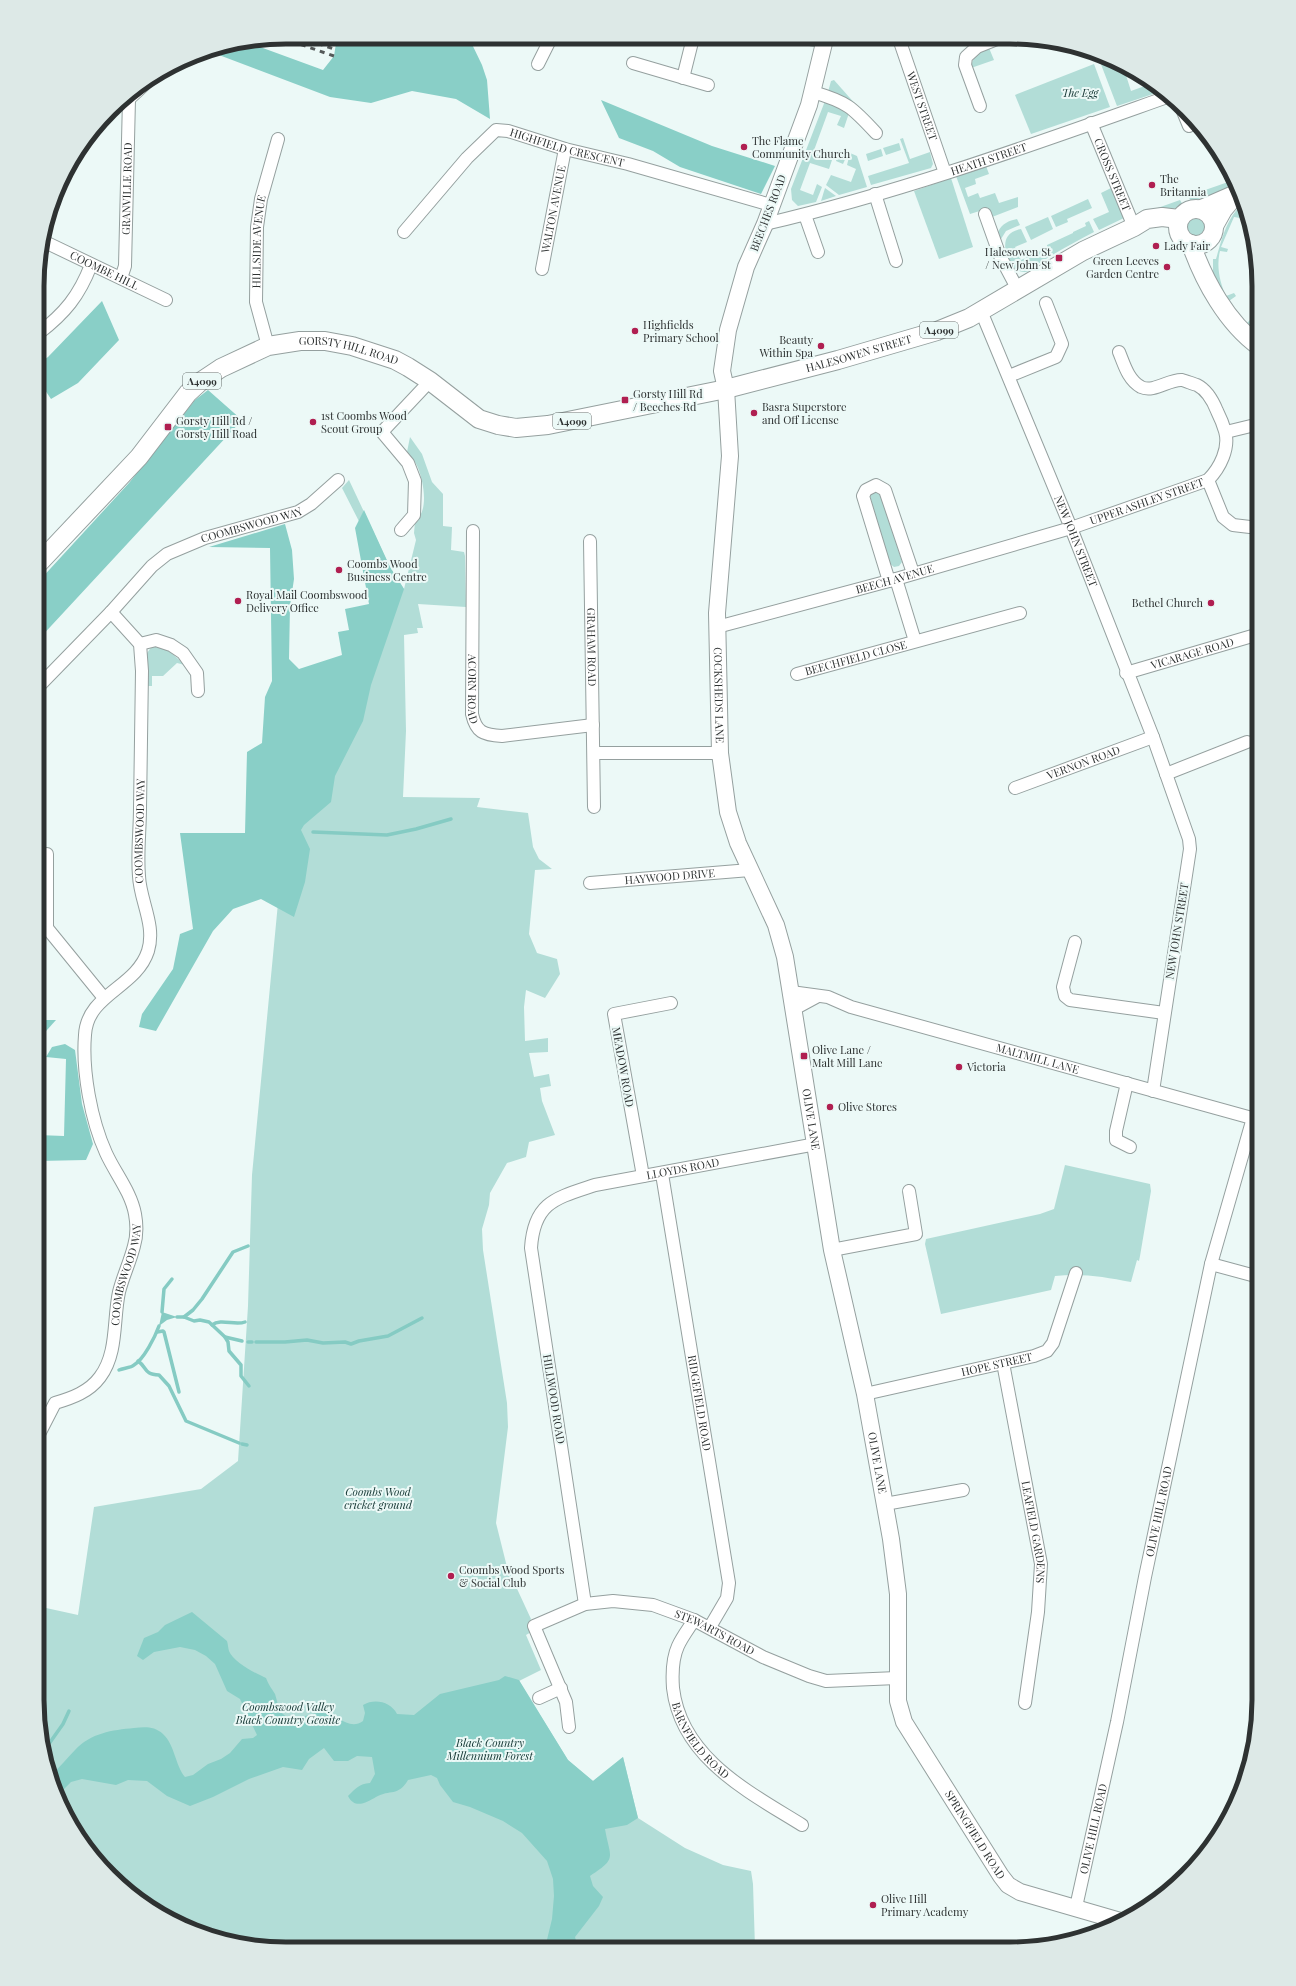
<svg xmlns="http://www.w3.org/2000/svg" width="1296" height="1986" font-family="'Playfair Display',serif">
<style>
.green{fill:#b2ddd7}
.forest{fill:#89cfc7}
.water{fill:#85cbc3}
.lines{fill:none;stroke-linecap:round;stroke-linejoin:round}
.stream{stroke:#85cbc3;stroke-width:3.5}
.street-casing{stroke:#95a09f;stroke-width:14}
.secondary-casing{stroke:#95a09f;stroke-width:18}
.primary-casing{stroke:#95a09f;stroke-width:20}
.street{stroke:#fff;stroke-width:12}
.secondary{stroke:#fff;stroke-width:16}
.primary{stroke:#fff;stroke-width:18}
.rail{stroke:#545959;stroke-width:3;stroke-dasharray:5 5;stroke-linecap:butt}
.poi-dot{fill:#b01f51;stroke:#ecf9f7;stroke-width:1.5}
.labels{text-anchor:middle;stroke-width:4;stroke-linejoin:round;paint-order:stroke}
.shield{fill:#ecf9f7;stroke:#676e6d;stroke-width:1}
.shield-label{font-size:10px;font-weight:bold;fill:#2e3232}
.park-label{font-size:11px;font-style:italic;fill:#133633;stroke:#ecf9f7}
.street-label{font-size:11px;fill:#2e3232;stroke:#ecf9f7}
.poi-label{font-size:11px;fill:#2e3232;stroke:#ecf9f7;text-anchor:start}
.rim{fill:none;stroke:#2e3232;stroke-width:5}
</style>
<rect width="100%" height="100%" fill="#ecf9f7"/>
<g class="green">
<path d="M989,48L994,60L971,68C972,57 979,52 989,48Z"/>
<path d="M1097,54L1116,62L1119,71L1124,69L1131,91L1153,83L1162,89L1159,92L1117,106Z"/>
<path d="M1094,64L1110,107L1031,134L1015,95Z"/>
<path d="M834,80L857,106L828,92L831,81Z"/>
<path d="M825,101L849,113L844,128L837,125L841,116L828,112L813,153L832,160L829,169L810,163L800,190L813,195L817,184L822,187L816,202L798,206L792,200L791,189Z"/>
<path d="M903,138L910,159L930,152L933,164L931,168L871,185L868,176L909,163L900,139Z"/>
<path d="M899,143L901,150L886,155L883,148Z"/>
<path d="M881,149L883,156L868,161L866,154Z"/>
<path d="M839,150L848,153L843,164L836,161Z"/>
<path d="M850,153L857,156L867,187L839,195L826,185L831,175L851,182L856,169L847,165Z"/>
<path d="M986,166L989,174L975,179L976,184L965,188L968,197L978,193L980,198L995,193L999,203L1018,197V207L992,217L986,209L970,214L956,176Z"/>
<path d="M951,178L973,247L939,259L914,191Z"/>
<path d="M1231,181L1232,189L1191,201L1188,196Z"/>
<path d="M825,188L836,196L821,201Z"/>
<path d="M1111,188L1124,218L1099,230L1093,219L1109,212L1101,193Z"/>
<path d="M1088,199L1092,208L1067,219L1068,222L1056,227L1051,216Z"/>
<path d="M1180,200L1183,205L1168,211L1152,210Z"/>
<path d="M1243,203L1246,219L1234,217L1221,247L1228,249L1227,252L1220,251C1216,266 1220,283 1226,296L1234,293L1236,296L1229,301L1241,318L1247,323L1253,317L1256,320L1251,326L1259,333V340L1241,325L1213,274V259H1216C1222,239 1226,219 1243,203Z"/>
<circle cx="1196" cy="226" r="14"/>
<path d="M1048,217L1053,229L1031,240L1025,227Z"/>
<path d="M1017,219L1020,225L1006,231L1001,239L998,232C1002,223 1009,221 1017,219Z"/>
<path d="M1089,221L1094,232C1075,242 1056,252 1038,264C1034,267 1030,272 1025,272C1010,273 1000,246 1008,236C1011,232 1016,230 1021,229L1027,242L1015,247L1021,260L1047,248V245L1073,233V232L1086,226L1085,223Z"/>
<path d="M410,437L422,454L432,482L443,494V526L452,527L451,550L464,552L465,556L466,607L418,604L423,628H417L418,633L404,635L406,731L403,797L480,798L477,807L528,813L533,847L539,859L552,869L535,870L529,934L537,953L557,959L560,974L545,998L526,990L524,1007L525,1041L548,1038V1052L529,1053L534,1077L549,1074L551,1086L540,1088L542,1101L555,1135L529,1142L526,1157L507,1163L490,1193L489,1205L482,1229L483,1250L507,1403L508,1427L496,1523L507,1567L531,1619L529,1622L533,1631L526,1635L541,1670L519,1681L568,1760L593,1781L623,1757L638,1818L685,1848L723,1865L751,1871L753,1884L755,1948L253,1947L191,1930L134,1898L89,1852L56,1796L37,1700V1606L78,1615L94,1507L201,1489L238,1461L248,1306L252,1175L278,903L281,888L349,680L374,630L369,541L342,488L349,480L390,567L404,589L416,540L414,533L415,522C429,511 424,483 418,468C416,462 411,457 407,452Z"/>
<path d="M873,491L881,493L902,562L899,566L894,567L889,563L870,496Z"/>
<path d="M152,646L168,650L185,665L177,663L163,676H152V686H148L145,656Z"/>
<path d="M1065,1165L1150,1184L1151,1191L1140,1256L1139,1261L1137,1260L1131,1282C1105,1277 1082,1273 1055,1276L1051,1290L941,1314L925,1244L926,1239L1040,1214L1054,1209Z"/>
</g>
<g class="forest">
<path d="M337,37L469,38L482,65L487,80L490,119L456,99L412,91L371,103L330,97L211,52L252,44L323,70L334,56Z"/>
<path d="M601,100L712,146L775,166L761,194L680,167L653,151L619,138Z"/>
<path d="M102,301L119,340L78,383L51,399L39,381V363L48,357Z"/>
<path d="M208,390L242,420L39,639V581L129,483L195,400Z"/>
<path d="M364,510L390,567L404,589L371,685L363,721L335,776L331,802L304,825L301,830L310,849L305,882L294,917L261,899L233,909L213,931L156,1031L139,1027L142,1014L173,969L180,934L193,929L180,833H245L247,752L262,743L265,697L272,681L270,548L209,547L285,524L292,550L294,579L290,606L289,659L299,669L342,655L338,632L349,630L345,609L369,604L355,528Z"/>
<path d="M38,1020H56L38,1040Z"/>
<path d="M65,1044L75,1050L82,1104L93,1144L86,1160L38,1161V1135L64,1136L66,1059L46,1057L52,1047Z"/>
<path d="M192,1612L227,1641C228,1644 228,1648 229,1651C233,1662 255,1673 266,1678C268,1684 272,1689 275,1694C277,1700 278,1707 281,1712C294,1727 308,1711 323,1713C337,1714 349,1731 363,1721L365,1713L363,1705C375,1698 391,1702 397,1714L414,1715L440,1694L499,1680L505,1676L519,1680L568,1760L593,1781L623,1757L638,1818L627,1825L605,1829C610,1858 618,1858 590,1876L593,1886L603,1897L599,1906L575,1937L578,1948H545L552,1919L554,1896L553,1879L547,1861L522,1833L503,1821L470,1807L453,1802L440,1785L437,1778L431,1775L408,1780C398,1797 390,1789 376,1797C367,1802 355,1810 348,1796C356,1788 359,1784 370,1783L375,1774L372,1757L357,1756L348,1761H334L324,1748L309,1759L302,1770L283,1767L249,1779L213,1797L190,1806L167,1796L147,1781L128,1780L116,1785L82,1779L71,1782L61,1792L58,1799L52,1774C60,1767 67,1758 75,1750C91,1733 112,1730 134,1728C145,1727 154,1726 163,1734C175,1745 175,1765 185,1777L193,1775L208,1764L221,1759L230,1753L242,1739L253,1738L257,1735L240,1699L227,1691L215,1664L206,1656L195,1650L180,1647L154,1652L143,1660L137,1656L144,1638L158,1632L165,1625Z"/>
</g>
<path class="water" d="M162,1312L177,1317L167,1320L159,1326Z"/>
<g class="lines">
<g class="stream">
<path d="M313,832L387,835L416,829L451,819"/>
<path d="M162,1312L164,1289L172,1279"/>
<path d="M177,1317H184L194,1321L200,1320L209,1322L225,1337L242,1341"/>
<path d="M184,1317L193,1310L202,1299L233,1252L248,1246"/>
<path d="M212,1325C221,1318 235,1326 245,1322"/>
<path d="M157,1332L163,1331L164,1332L179,1392"/>
<path d="M225,1337L228,1342L229,1351L241,1365V1376L249,1386"/>
<path d="M248,1342H252"/>
<path d="M256,1342H285L307,1340L323,1343L345,1342L351,1344L359,1341L388,1336L422,1318"/>
<path d="M138,1361C148,1368 143,1374 159,1375L169,1386L186,1421L239,1443"/>
<path d="M119,1370C123,1368 131,1368 134,1365C144,1359 155,1337 159,1326"/>
<path d="M242,1444L247,1445"/>
<path d="M46,1748L63,1724L69,1711"/>
</g>
<defs>
<g id="street">
<path d="M803,38L824,41"/>
<path id="s1" d="M899,39L945,173"/>
<path d="M633,63L708,85"/>
<path d="M538,64L551,38"/>
<path d="M683,78L692,42L695,38"/>
<path d="M813,92C847,102 852,107 876,133"/>
<path d="M129,99L144,85"/>
<path d="M980,106L965,65L966,57L977,47L997,39"/>
<path d="M1182,109L1189,126"/>
<path id="s2" d="M1091,123L1134,227"/>
<path d="M875,194L896,261"/>
<path d="M985,214L1000,256L1018,290"/>
<path d="M805,215L818,252"/>
<path id="s3" d="M765,224C903,192 1037,143 1170,96"/>
<path id="s4" d="M404,232L467,158L496,130L508,131L565,149L628,164L771,205"/>
<path id="s5" d="M43,241L166,300"/>
<path id="s6" d="M542,269L565,149"/>
<path id="s7" d="M121,278L125,266L129,99L126,96"/>
<path id="s8" d="M981,311L1071,528L1153,737L1189,839L1190,849L1153,1091"/>
<path d="M39,333C65,313 79,296 91,265"/>
<path id="s9" d="M268,346L256,302L257,227L261,199L278,139"/>
<path d="M1009,376L1056,357L1062,344L1046,303"/>
<path d="M1226,432L1259,424"/>
<path d="M1208,480L1223,517L1233,525L1250,527"/>
<path d="M401,530L414,515L415,481L408,463L382,432L430,381"/>
<path id="s10" d="M473,531L472,714C476,732 483,735 502,736L593,725"/>
<path id="s11" d="M590,541L594,807"/>
<path d="M896,579L915,641"/>
<path d="M889,581L863,496L866,490L876,485L885,490L913,573"/>
<path id="s12" d="M717,627L889,581L1071,528L1208,480C1220,468 1230,448 1225,431C1223,424 1220,417 1217,411C1213,401 1207,390 1197,385C1193,384 1186,381 1182,380C1169,379 1154,393 1141,387C1128,380 1124,364 1119,352"/>
<path d="M140,644L156,640L171,645L183,653L197,673L198,691"/>
<path id="s13" d="M1126,673L1259,634"/>
<path id="s14" d="M797,674L1020,613"/>
<path id="s15" d="M38,687L111,612L152,566L167,554L205,538L298,512L311,504L338,480"/>
<path d="M594,753H720"/>
<path d="M1166,774L1247,742"/>
<path id="s16" d="M1015,788L1153,737"/>
<path d="M47,854V928L104,998"/>
<path id="s17" d="M590,883L750,870"/>
<path d="M1075,942L1063,987L1065,996L1070,1000L1164,1013"/>
<path id="s18" d="M791,992L828,997L851,1007L1259,1120"/>
<path d="M794,1009L818,996"/>
<path d="M1127,1083L1116,1131V1140L1130,1147"/>
<path id="s19" d="M662,1174L729,1583L727,1598L710,1627"/>
<path d="M643,1176L614,1014L671,1003"/>
<path d="M832,1250L916,1234L909,1191"/>
<path d="M1211,1264L1259,1277"/>
<path id="s20" d="M1003,1363L1041,1564L1038,1612L1025,1703"/>
<path id="s21" d="M865,1394L1034,1356L1047,1351L1053,1343L1076,1273"/>
<path id="s22" d="M37,1438L55,1403C72,1398 89,1392 100,1377C118,1353 113,1320 119,1292C123,1276 130,1262 134,1246C137,1236 137,1225 135,1214C131,1192 115,1173 106,1153C91,1120 82,1071 85,1035C87,994 136,988 148,951C156,925 140,901 139,876C137,854 140,830 140,808C141,762 141,716 142,671L140,644L111,612"/>
<path d="M885,1504L963,1490"/>
<path id="s23" d="M585,1604L531,1248C534,1202 556,1198 595,1185L816,1144"/>
<path id="s24" d="M694,1620C689,1628 682,1637 678,1646C672,1659 672,1674 673,1688C681,1758 749,1792 802,1825"/>
<path d="M539,1698L561,1688"/>
<path id="s25" d="M569,1727L566,1702L534,1626L585,1604L613,1601L653,1605L694,1620L763,1657L809,1676L826,1681L897,1678"/>
<path id="s26" d="M1076,1907L1117,1722L1145,1577L1211,1264L1253,1118"/>
</g>
<g id="secondary">
<path id="s27" d="M825,39L809,105L765,224L746,267L728,330L722,371L726,389L730,456L717,613L720,753L728,812L738,843L776,925L785,957L832,1250L865,1394L891,1539L898,1594V1701L904,1722L1001,1876L1008,1885L1020,1892L1120,1921"/>
<path d="M1199,209L1238,192"/>
<path d="M1214,228L1224,210L1240,191"/>
</g>
<g id="primary">
<circle cx="1196" cy="227" r="18"/>
<path d="M1191,244C1204,281 1227,323 1259,346"/>
<path id="s28" d="M39,563L139,457L188,393L200,382L221,368L268,346L300,341H325L352,346L395,360L408,367L430,381L479,419L498,425L516,428L548,425L726,389L838,360L937,331L969,318L1083,251L1134,227L1147,219L1162,217L1179,219"/>
</g>
</defs>
<use href="#street" class="street-casing"/>
<use href="#secondary" class="secondary-casing"/>
<use href="#primary" class="primary-casing"/>
<use href="#street" class="street"/>
<use href="#secondary" class="secondary"/>
<use href="#primary" class="primary"/>
<g class="rail">
<path d="M299,37L334,49"/>
<path d="M282,38L334,56"/>
</g>
</g>
<g class="poi-dot">
<circle cx="744" cy="147" r="4"/>
<circle cx="1152" cy="185" r="4"/>
<circle cx="1156" cy="246" r="4"/>
<rect x="1055" y="254" width="8" height="8" rx="2"/>
<circle cx="1167" cy="267" r="4"/>
<circle cx="635" cy="331" r="4"/>
<circle cx="821" cy="346" r="4"/>
<rect x="621" y="396" width="8" height="8" rx="2"/>
<circle cx="754" cy="413" r="4"/>
<circle cx="313" cy="422" r="4"/>
<rect x="164" y="423" width="8" height="8" rx="2"/>
<circle cx="339" cy="570" r="4"/>
<circle cx="238" cy="601" r="4"/>
<circle cx="1211" cy="603" r="4"/>
<rect x="800" y="1052" width="8" height="8" rx="2"/>
<circle cx="959" cy="1067" r="4"/>
<circle cx="830" cy="1107" r="4"/>
<circle cx="451" cy="1576" r="4"/>
<circle cx="873" cy="1905" r="4"/>
</g>
<g class="labels">
<g class="shield">
<rect x="920" y="322" width="38" height="16" rx="3"/>
<rect x="183" y="373" width="38" height="16" rx="3"/>
<rect x="553" y="413" width="38" height="16" rx="3"/>
</g>
<g class="shield-label">
<text x="939" y="334">A4099</text>
<text x="202" y="385">A4099</text>
<text x="572" y="425">A4099</text>
</g>
<g class="park-label">
<text x="1080" y="97">The Egg</text>
<text x="378" y="1496">Coombs Wood<tspan x="378" dy="13">cricket ground</tspan></text>
<text x="288" y="1711">Coombswood Valley<tspan x="288" dy="13">Black Country Geosite</tspan></text>
<text x="490" y="1747">Black Country<tspan x="490" dy="13">Millennium Forest</tspan></text>
</g>
<g class="street-label">
<text dy="4" stroke="none"><textPath href="#s1" startOffset="71">WEST STREET</textPath></text>
<text dy="4" stroke="none"><textPath href="#s4" startOffset="211">HIGHFIELD CRESCENT</textPath></text>
<text dy="4" stroke="none"><textPath href="#s3" startOffset="233">HEATH STREET</textPath></text>
<text dy="4" stroke="none"><textPath href="#s2" startOffset="56">CROSS STREET</textPath></text>
<text dy="4" stroke="none"><textPath href="#s7" startOffset="90">GRANVILLE ROAD</textPath></text>
<text dy="4" stroke="none"><textPath href="#s6" startOffset="61">WALTON AVENUE</textPath></text>
<text transform="translate(768 213) rotate(-69)" y="4">BEECHES ROAD</text>
<text dy="4" stroke="none"><textPath href="#s9" startOffset="106">HILLSIDE AVENUE</textPath></text>
<text dy="4" stroke="none"><textPath href="#s5" startOffset="68">COOMBE HILL</textPath></text>
<text dy="4" stroke="none"><textPath href="#s28" startOffset="402">GORSTY HILL ROAD</textPath></text>
<text dy="4" stroke="none"><textPath href="#s28" startOffset="942">HALESOWEN STREET</textPath></text>
<text dy="4" stroke="none"><textPath href="#s12" startOffset="448">UPPER ASHLEY STREET</textPath></text>
<text dy="4" stroke="none"><textPath href="#s15" startOffset="275">COOMBSWOOD WAY</textPath></text>
<text dy="4" stroke="none"><textPath href="#s8" startOffset="249">NEW JOHN STREET</textPath></text>
<text dy="4" stroke="none"><textPath href="#s12" startOffset="184">BEECH AVENUE</textPath></text>
<text dy="4" stroke="none"><textPath href="#s11" startOffset="106">GRAHAM ROAD</textPath></text>
<text dy="4" stroke="none"><textPath href="#s13" startOffset="69">VICARAGE ROAD</textPath></text>
<text dy="4" stroke="none"><textPath href="#s14" startOffset="61">BEECHFIELD CLOSE</textPath></text>
<text dy="4" stroke="none"><textPath href="#s10" startOffset="158">ACORN ROAD</textPath></text>
<text dy="4" stroke="none"><textPath href="#s27" startOffset="674">COCKSHEDS LANE</textPath></text>
<text dy="4" stroke="none"><textPath href="#s16" startOffset="73">VERNON ROAD</textPath></text>
<text dy="4" stroke="none"><textPath href="#s22" startOffset="679">COOMBSWOOD WAY</textPath></text>
<text dy="4" stroke="none"><textPath href="#s17" startOffset="80">HAYWOOD DRIVE</textPath></text>
<text transform="translate(1177 931) rotate(-81)" y="4">NEW JOHN STREET</text>
<text dy="4" stroke="none"><textPath href="#s18" startOffset="256">MALTMILL LANE</textPath></text>
<text transform="translate(623 1067) rotate(80)" y="4">MEADOW ROAD</text>
<text dy="4" stroke="none"><textPath href="#s27" startOffset="1112">OLIVE LANE</textPath></text>
<text dy="4" stroke="none"><textPath href="#s23" startOffset="548">LLOYDS ROAD</textPath></text>
<text dy="4" stroke="none"><textPath href="#s22" startOffset="199">COOMBSWOOD WAY</textPath></text>
<text dy="4" stroke="none"><textPath href="#s21" startOffset="135">HOPE STREET</textPath></text>
<text transform="translate(554 1399) rotate(81)" y="4">HILLWOOD ROAD</text>
<text dy="4" stroke="none"><textPath href="#s19" startOffset="232">RIDGEFIELD ROAD</textPath></text>
<text dy="4" stroke="none"><textPath href="#s27" startOffset="1462">OLIVE LANE</textPath></text>
<text dy="4" stroke="none"><textPath href="#s26" startOffset="404">OLIVE HILL ROAD</textPath></text>
<text dy="4" stroke="none"><textPath href="#s20" startOffset="172">LEAFIELD GARDENS</textPath></text>
<text dy="4" stroke="none"><textPath href="#s25" startOffset="299">STEWARTS ROAD</textPath></text>
<text dy="4" stroke="none"><textPath href="#s24" startOffset="134">BARNFIELD ROAD</textPath></text>
<text dy="4" stroke="none"><textPath href="#s26" startOffset="80">OLIVE HILL ROAD</textPath></text>
<text dy="4" stroke="none"><textPath href="#s27" startOffset="1857">SPRINGFIELD ROAD</textPath></text>
</g>
<g class="poi-label">
<text x="752" y="145">The Flame<tspan x="752" dy="13">Community Church</tspan></text>
<text x="1160" y="183">The<tspan x="1160" dy="13">Britannia</tspan></text>
<text x="1164" y="250">Lady Fair</text>
<text x="1051" y="256" text-anchor="end">Halesowen St<tspan x="1051" dy="13">/ New John St</tspan></text>
<text x="1159" y="265" text-anchor="end">Green Leeves<tspan x="1159" dy="13">Garden Centre</tspan></text>
<text x="643" y="329">Highfields<tspan x="643" dy="13">Primary School</tspan></text>
<text x="813" y="344" text-anchor="end">Beauty<tspan x="813" dy="13">Within Spa</tspan></text>
<text x="633" y="398">Gorsty Hill Rd<tspan x="633" dy="13">/ Beeches Rd</tspan></text>
<text x="762" y="411">Basra Superstore<tspan x="762" dy="13">and Off License</tspan></text>
<text x="321" y="420">1st Coombs Wood<tspan x="321" dy="13">Scout Group</tspan></text>
<text x="176" y="425">Gorsty Hill Rd /<tspan x="176" dy="13">Gorsty Hill Road</tspan></text>
<text x="347" y="568">Coombs Wood<tspan x="347" dy="13">Business Centre</tspan></text>
<text x="246" y="599">Royal Mail Coombswood<tspan x="246" dy="13">Delivery Office</tspan></text>
<text x="1203" y="607" text-anchor="end">Bethel Church</text>
<text x="812" y="1054">Olive Lane /<tspan x="812" dy="13">Malt Mill Lane</tspan></text>
<text x="967" y="1071">Victoria</text>
<text x="838" y="1111">Olive Stores</text>
<text x="459" y="1574">Coombs Wood Sports<tspan x="459" dy="13">&amp; Social Club</tspan></text>
<text x="881" y="1903">Olive Hill<tspan x="881" dy="13">Primary Academy</tspan></text>
</g>
</g>
<path d="M0 0H1296V1986H0ZM286 44H1010A242 242 0 0 1 1252 286V1700A242 242 0 0 1 1010 1942H286A242 242 0 0 1 44 1700V286A242 242 0 0 1 286 44Z" fill="#dde9e7" fill-rule="evenodd"/>
<path class="rim" d="M286 44H1010A242 242 0 0 1 1252 286V1700A242 242 0 0 1 1010 1942H286A242 242 0 0 1 44 1700V286A242 242 0 0 1 286 44Z"/>
</svg>
